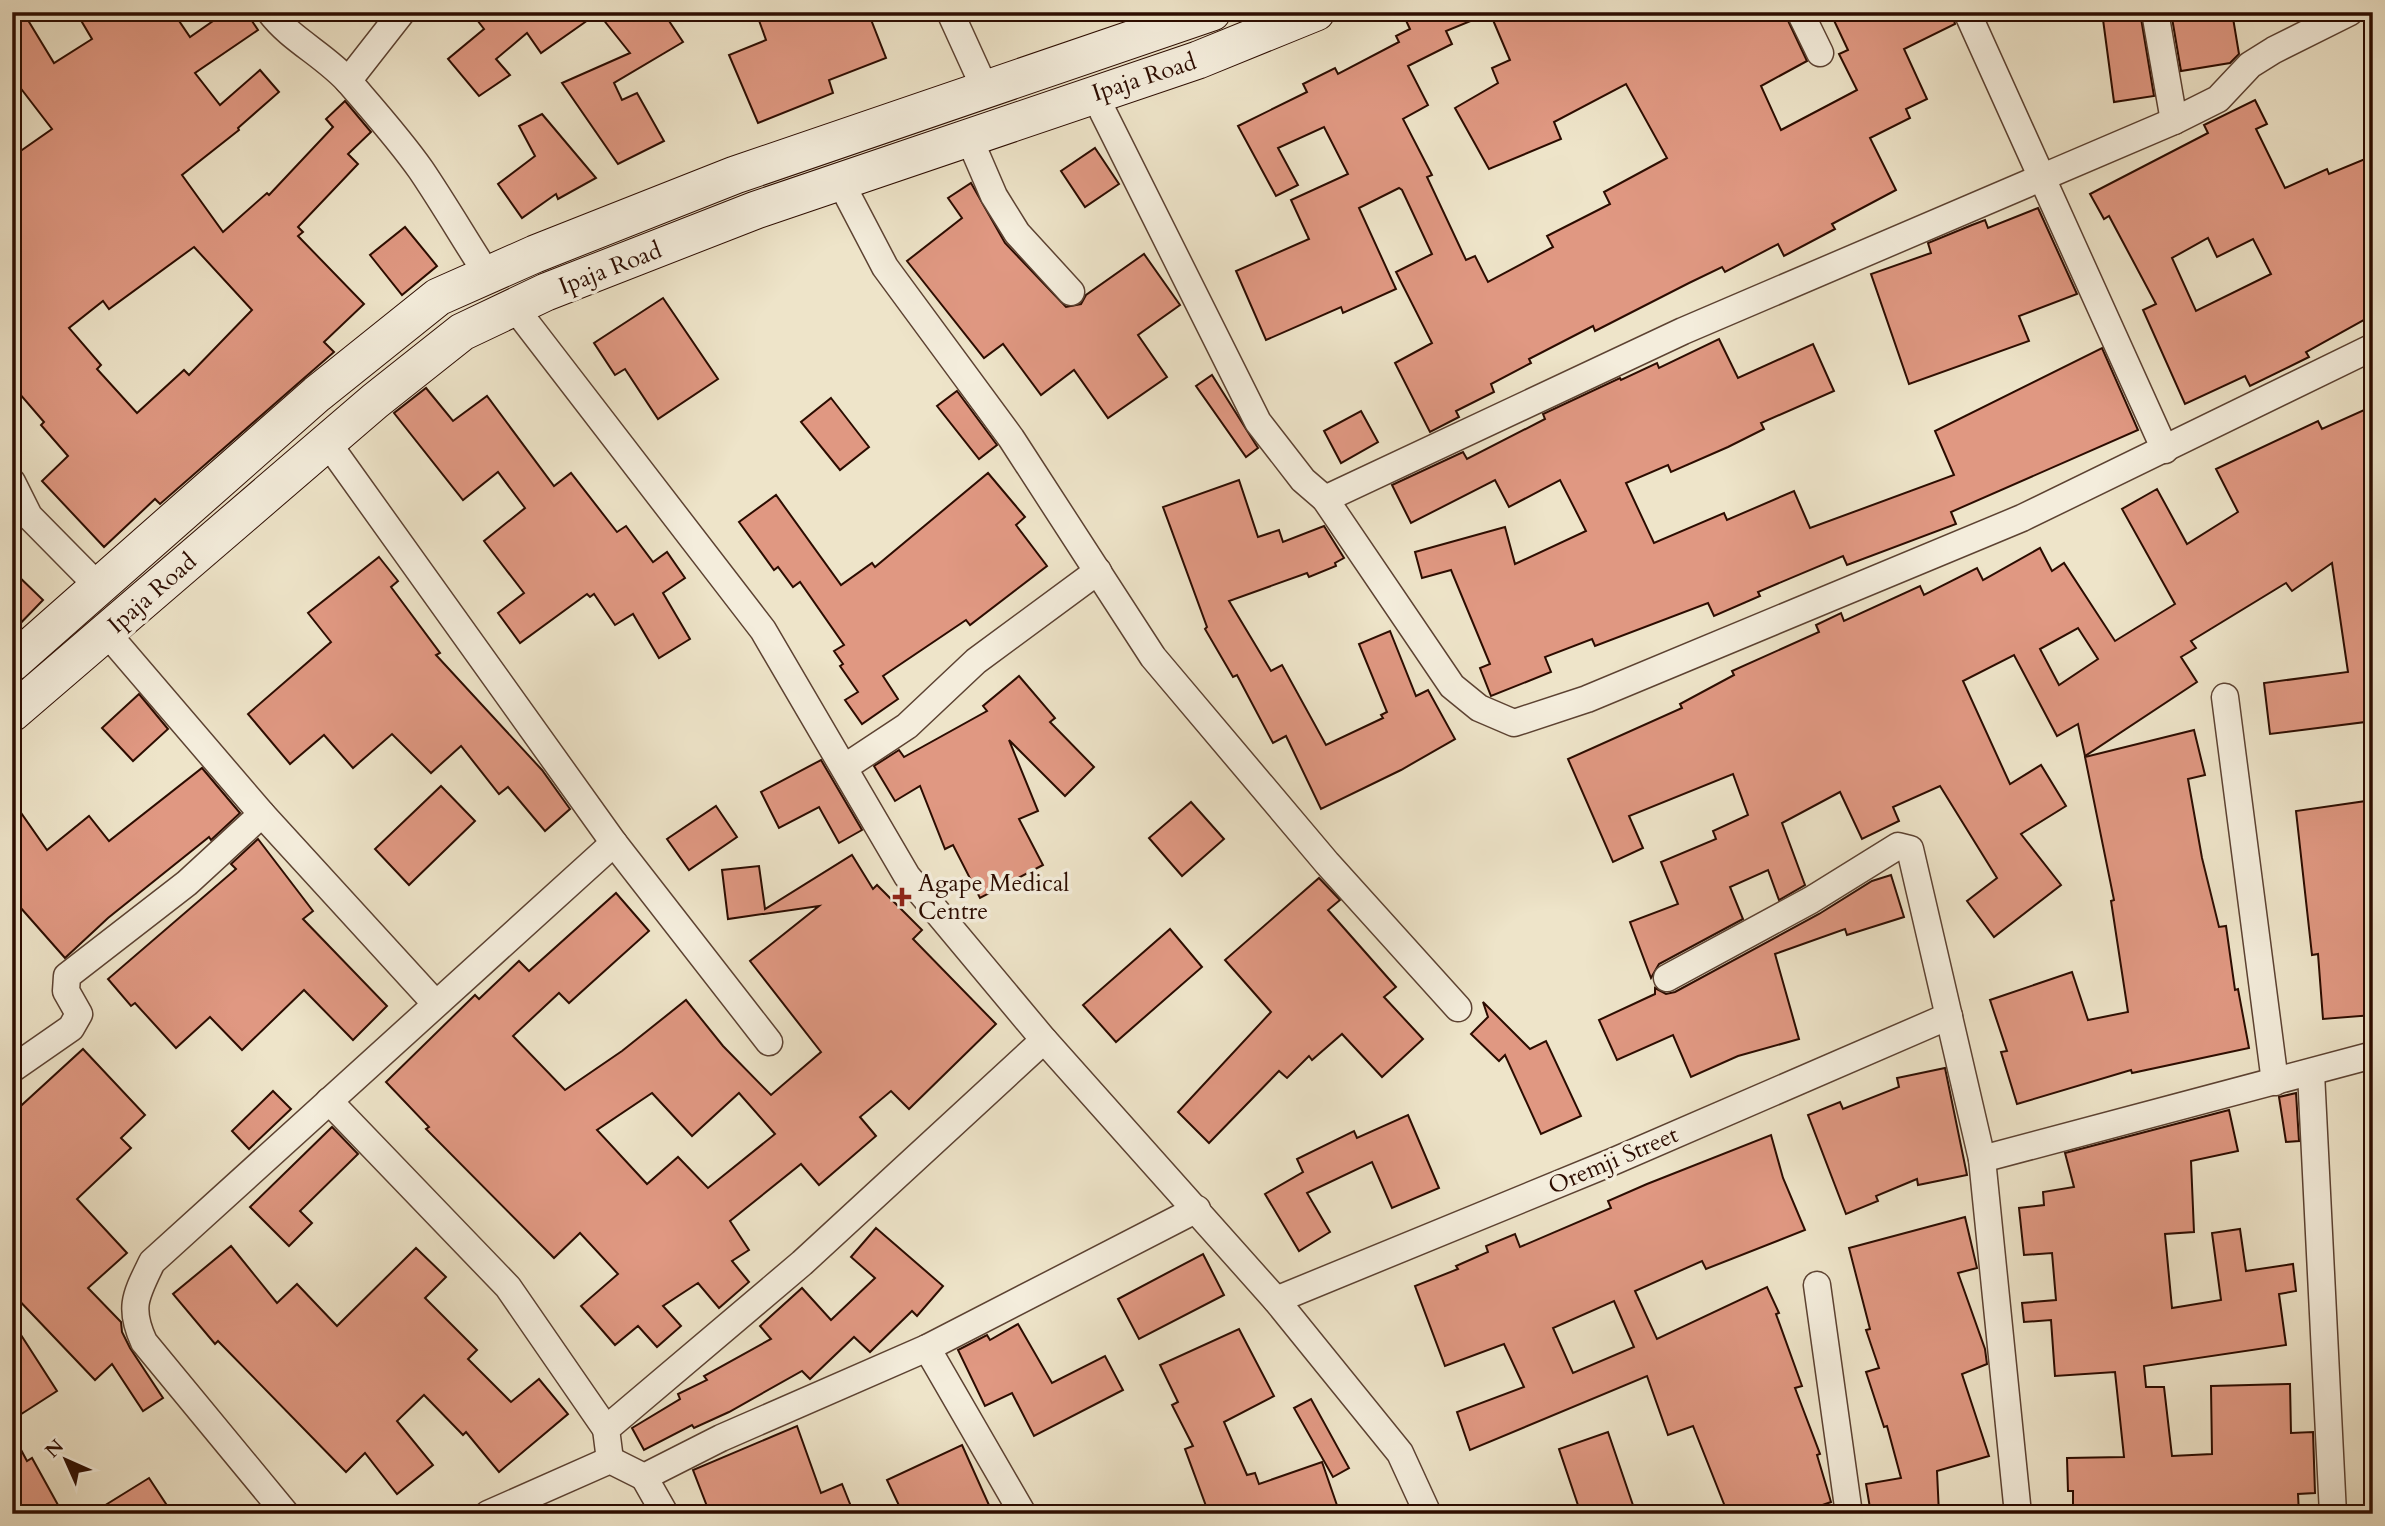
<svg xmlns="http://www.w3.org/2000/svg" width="2385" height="1526" font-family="Cardo,serif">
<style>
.building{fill:#e09882;stroke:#2c0c00;stroke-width:2;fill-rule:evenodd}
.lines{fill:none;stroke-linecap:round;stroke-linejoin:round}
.minor-casing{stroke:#5c4232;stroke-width:29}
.secondary-casing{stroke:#2c0c00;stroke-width:39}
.minor{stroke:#f4eddc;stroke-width:26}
.secondary{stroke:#f4eddc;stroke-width:37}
.poi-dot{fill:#8f2418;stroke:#f4eddc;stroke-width:2.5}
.labels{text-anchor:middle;stroke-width:7;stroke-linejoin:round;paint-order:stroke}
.street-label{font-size:24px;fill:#2c0c00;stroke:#f4eddc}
.poi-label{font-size:24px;fill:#2c0c00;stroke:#f4eddc;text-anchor:start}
</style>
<rect width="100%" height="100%" fill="#eee4c9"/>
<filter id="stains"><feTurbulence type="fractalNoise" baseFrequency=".00286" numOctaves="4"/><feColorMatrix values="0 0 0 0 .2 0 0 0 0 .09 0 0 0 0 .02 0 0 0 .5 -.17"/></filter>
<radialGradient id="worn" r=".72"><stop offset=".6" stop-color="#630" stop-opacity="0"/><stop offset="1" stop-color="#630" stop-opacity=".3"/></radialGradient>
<g class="building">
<path d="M12,12H23L54,63L92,39L76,12H173L190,37L226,12H246L258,30L195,73L220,105L260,70L279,92L238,128L239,130L182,175L223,232L267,193L269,195L333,127L326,119L345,101L371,132L348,154L358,164L298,227L303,232L298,236L364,304L324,342L334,352L160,504L155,499L104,547L42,481L68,456L41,425L44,422L12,385V157L52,129L12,77ZM194,247L252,310L189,375L184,370L137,413L97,369L101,365L69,328L103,301L109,309Z"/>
<path d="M471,12H663L683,42L614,83L622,100L637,93L664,141L618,164L562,83L630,53L598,13L541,53L527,33L496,59L510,75L479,96L448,59L484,29Z"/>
<path d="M756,12H868L886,58L829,80L833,93L758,123L729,55L766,40Z"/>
<path d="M1402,12H1784L1807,61L1761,86L1781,130L1857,90L1839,54L1848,50L1830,12H1952L1955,24L1904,49L1927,99L1906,109L1910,118L1870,138L1896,190L1832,224L1835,229L1784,256L1778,244L1725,272L1722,267L1689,283L1595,331L1593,326L1529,359L1531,363L1491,384L1494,392L1456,411L1459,417L1430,432L1395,363L1432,343L1396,272L1432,254L1402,190L1399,188L1359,208L1396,289L1343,313L1341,307L1266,340L1236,271L1309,239L1291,200L1348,174L1324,127L1278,148L1298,185L1276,196L1238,126L1307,92L1303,84L1335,68L1338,74L1399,42L1396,36L1410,29ZM1490,13L1510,60L1492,68L1498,83L1455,108L1489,169L1561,139L1554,122L1626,84L1667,158L1604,192L1610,204L1547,236L1553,247L1488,282L1475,256L1466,260L1427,177L1432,175L1403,119L1428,105L1408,66L1452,44L1446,31Z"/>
<path d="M2102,12H2140L2154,96L2114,102Z"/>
<path d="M2171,12H2232L2239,54L2230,63L2181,71Z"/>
<path d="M2255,100L2267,124L2256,129L2285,188L2327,169L2329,174L2365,159L2373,177V315L2306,352L2309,357L2250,386L2245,376L2185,404L2143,310L2156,304L2109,216L2104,219L2090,194L2208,133L2204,125ZM2208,238L2217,257L2253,239L2271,274L2196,311L2172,258Z"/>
<path d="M542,114L596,178L558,199L556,194L522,218L498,184L535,156L519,126Z"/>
<path d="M1095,148L1119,184L1085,207L1061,171Z"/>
<path d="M971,183L1005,243L1066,307L1081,304L1086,295L1144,254L1180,305L1138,335L1167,377L1108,418L1074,370L1041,395L1003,344L984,358L907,261L962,218L948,198Z"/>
<path d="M2038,208L2077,294L2019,316L2029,341L1909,384L1871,274L1931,253L1928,243L1972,225L1985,220L1988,228Z"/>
<path d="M405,227L437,266L402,295L370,255Z"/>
<path d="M663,298L718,379L658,419L625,369L615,375L594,343Z"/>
<path d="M1719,339L1738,378L1813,344L1834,391L1761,423L1764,429L1728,447L1671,472L1668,465L1626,483L1654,543L1724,513L1727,520L1794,491L1810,528L1954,475L1935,431L2102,348L2138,430L1951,512L1956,524L1847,565L1843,556L1758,592L1760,596L1714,616L1708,603L1595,646L1592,639L1545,657L1551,672L1491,696L1480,668L1490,664L1451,570L1422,578L1415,552L1505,527L1515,564L1586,531L1560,480L1509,507L1495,480L1411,523L1392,485L1463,452L1467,459L1545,419L1543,414L1620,378L1621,380L1657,363L1659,368Z"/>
<path d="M1212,375L1258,448L1246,457L1196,386Z"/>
<path d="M426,388L453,421L487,396L554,486L571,473L617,532L626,526L653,562L667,552L685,578L663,593L690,639L659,658L633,614L615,625L594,594L590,597L587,594L520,643L498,613L524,593L484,541L525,508L498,472L463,500L394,413Z"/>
<path d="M957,391L997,445L979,459L937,406Z"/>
<path d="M831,398L869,447L840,470L801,422Z"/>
<path d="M2373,406V721L2270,734L2264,683L2348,672L2332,563L2292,591L2286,583L2191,641L2196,648L2181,657L2197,682L2085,756L2078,724L2057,736L2014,655L1963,681L2010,784L2041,765L2066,806L2021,834L2061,885L1994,937L1967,901L1997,878L1940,786L1893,807L1899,821L1862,839L1840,792L1782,823L1805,885L1779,900L1768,870L1730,887L1743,919L1659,964L1651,978L1630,922L1678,904L1661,862L1716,839L1713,831L1748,815L1733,774L1629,816L1643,848L1613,862L1568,759L1682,708L1680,704L1734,675L1732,671L1819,632L1816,625L1841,613L1844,621L1920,586L1924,595L1977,568L1983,580L2040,548L2052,571L2064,563L2115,641L2175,604L2122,509L2157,489L2187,544L2238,512L2216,469L2318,421L2322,429ZM2078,628L2098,659L2059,685L2040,649Z"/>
<path d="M1361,411L1378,442L1341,463L1324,431Z"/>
<path d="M988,473L1025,517L1016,525L1047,566L970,625L966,620L883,676L898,699L862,724L845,700L858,692L840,666L843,664L834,651L844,645L800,582L793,587L778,567L774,570L739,522L776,495L841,585L872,563L875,567Z"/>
<path d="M1239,480L1258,537L1279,530L1283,542L1324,526L1344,558L1335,563L1336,566L1309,577L1307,573L1229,601L1271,671L1282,665L1326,745L1383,718L1381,715L1387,712L1359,644L1390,631L1416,696L1428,690L1455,739L1401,770L1321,809L1286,736L1273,743L1237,675L1233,677L1205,629L1207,627L1163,507Z"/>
<path d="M379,557L398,581L391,587L440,653L436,655L542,770L570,809L545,831L508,787L499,794L461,746L431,773L392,734L353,768L324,735L290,764L248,714L331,642L308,613Z"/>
<path d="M12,570L43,600L12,632Z"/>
<path d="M1019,676L1055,718L1050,722L1094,767L1065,796L1009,740L1038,811L1019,819L1043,865L980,898L953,845L945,849L920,786L895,801L874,766L899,750L904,757L987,711L983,706Z"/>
<path d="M139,694L168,729L133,761L102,728Z"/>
<path d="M2194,730L2205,775L2188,779L2202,858L2219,927L2226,926L2235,990L2238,989L2249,1048L2132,1073L2131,1070L2017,1104L2001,1052L2007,1051L1990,1000L2072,972L2088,1020L2128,1012L2111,901L2114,900L2085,757Z"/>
<path d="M821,760L862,830L839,843L819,807L779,828L761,792Z"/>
<path d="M202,768L240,813L211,840L209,837L108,918L65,958L12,898V800L47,850L89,816L109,841Z"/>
<path d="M441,786L475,821L409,885L375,849Z"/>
<path d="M2373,800V1015L2323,1019L2318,954L2312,955L2296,811Z"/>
<path d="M1191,802L1224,839L1182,876L1149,838Z"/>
<path d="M716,806L737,837L689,870L667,839Z"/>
<path d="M258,839L313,911L303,919L387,1006L353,1040L304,990L242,1050L210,1017L176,1048L135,1003L131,1006L108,979L236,869L231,864Z"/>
<path d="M852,855L873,889L877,885L922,930L913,939L996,1024L909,1109L891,1091L860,1117L876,1136L819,1185L801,1164L730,1221L749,1250L732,1261L749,1282L719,1308L698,1283L663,1306L681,1326L657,1347L638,1326L615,1345L581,1306L618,1274L580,1233L554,1258L426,1129L429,1127L386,1082L475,995L479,999L519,961L529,971L616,893L649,931L569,1003L559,993L513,1036L565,1090L622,1051L686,1000L723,1046L771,1095L821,1052L750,961L819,906L728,919L722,870L759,866L765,909ZM652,1093L692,1136L739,1093L775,1134L708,1188L678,1157L647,1184L597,1130Z"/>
<path d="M1891,875L1904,917L1847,935L1845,929L1775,954L1799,1039L1738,1056L1691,1077L1673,1035L1617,1060L1599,1020L1655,994V988L1666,994L1675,992L1819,914L1872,881Z"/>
<path d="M1319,878L1340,900L1328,910L1396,987L1384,997L1423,1039L1382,1077L1342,1034L1312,1060L1309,1056L1287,1078L1279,1071L1209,1143L1178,1112L1271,1012L1225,960Z"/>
<path d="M1170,929L1202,967L1116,1042L1083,1005Z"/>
<path d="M1483,1002L1530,1049L1546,1041L1581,1116L1541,1134L1505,1055L1499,1061L1471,1034L1488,1017Z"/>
<path d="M83,1049L145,1115L121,1138L131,1148L77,1199L127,1253L88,1288L121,1322L122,1332L130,1348L163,1398L143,1411L112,1364L95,1380L12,1293V1114Z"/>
<path d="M1945,1068L1967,1175L1918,1185L1917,1179L1876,1196L1878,1201L1846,1214L1808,1115L1840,1102L1843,1109L1899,1087L1897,1078Z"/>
<path d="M273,1091L291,1109L249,1149L232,1131Z"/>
<path d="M2296,1093L2299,1141L2286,1142L2279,1097Z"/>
<path d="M2229,1110L2238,1151L2191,1161L2194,1232L2165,1234L2172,1308L2221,1300L2212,1233L2240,1229L2246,1271L2293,1264L2296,1291L2279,1294L2286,1345L2144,1366L2146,1387H2164L2172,1456L2212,1454L2211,1386L2290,1384L2291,1433L2313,1432L2315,1493L2298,1494L2299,1514H2073V1491H2068L2067,1458L2124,1457L2115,1372L2055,1376L2051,1320L2024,1322L2022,1303L2056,1300L2052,1253L2024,1255L2019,1208L2044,1205L2043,1192L2074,1187L2065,1153Z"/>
<path d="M1408,1115L1439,1188L1392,1208L1372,1162L1307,1193L1330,1232L1299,1251L1265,1194L1303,1172L1297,1159L1354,1131L1357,1138Z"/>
<path d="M332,1127L358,1154L300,1211L312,1223L289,1246L250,1207Z"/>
<path d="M1771,1135L1783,1178L1805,1230L1706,1269L1702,1261L1635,1291L1657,1339L1767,1287L1779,1313L1776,1314L1802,1386L1795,1388L1820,1454L1817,1455L1831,1502L1797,1514H1728L1693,1426L1668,1435L1647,1376L1470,1450L1457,1412L1524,1387L1504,1344L1445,1366L1415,1286L1458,1269L1456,1266L1488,1252L1486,1246L1515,1234L1520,1247L1611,1208L1608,1201L1647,1184ZM1614,1301L1634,1347L1573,1373L1553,1328Z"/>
<path d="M1965,1217L1977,1268L1958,1273L1985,1349L1987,1364L1962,1374L1989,1456L1937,1471L1939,1514H1871L1866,1484L1901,1478L1887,1426L1884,1427L1866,1372L1879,1368L1866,1330L1870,1329L1849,1248Z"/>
<path d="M876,1228L943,1286L917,1316L912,1311L870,1352L854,1337L810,1379L802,1371L729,1412L694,1428L692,1425L644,1450L632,1428L680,1399L678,1394L707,1380L704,1376L771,1339L760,1326L802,1288L831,1320L875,1278L851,1257Z"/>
<path d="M231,1246L277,1303L297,1284L337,1326L416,1248L446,1277L425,1298L477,1350L468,1359L511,1402L539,1379L568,1414L499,1472L466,1432L463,1435L424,1395L397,1421L433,1465L397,1494L365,1453L346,1472L218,1341L215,1344L173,1294Z"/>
<path d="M1203,1254L1224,1295L1139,1339L1118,1299Z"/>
<path d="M12,1321L57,1391L12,1420Z"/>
<path d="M1018,1324L1052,1383L1105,1356L1123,1390L1034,1436L1012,1393L985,1406L958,1350L987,1335L990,1340Z"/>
<path d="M1239,1329L1274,1396L1224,1422L1247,1475L1255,1473L1259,1484L1322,1462L1340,1514H1209L1185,1449L1193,1446L1172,1405L1178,1402L1160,1365Z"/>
<path d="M1311,1399L1349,1468L1333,1477L1294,1408Z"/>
<path d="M797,1426L821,1493L842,1484L854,1514H710L693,1470Z"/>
<path d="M1608,1432L1636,1514H1581L1559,1449Z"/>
<path d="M12,1433L27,1461L32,1458L63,1514H12Z"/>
<path d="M962,1445L993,1514H903L887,1480Z"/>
<path d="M149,1478L168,1507L156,1514H91Z"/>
</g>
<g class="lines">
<defs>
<g id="minor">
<path d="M270,12C291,40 325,55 350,83C374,111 400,140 421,170C444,204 465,240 487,274"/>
<path d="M950,12L986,91"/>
<path d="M1800,12L1820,53"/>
<path d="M1967,12L2165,450"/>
<path d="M2155,12L2174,121"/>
<path d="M348,81L402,12"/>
<path d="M1094,94L1258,422L1303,480L1325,499L1452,686L1479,708L1514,723L1587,699L2022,518L2373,347"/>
<path d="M969,138L994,196L1017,233L1071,292"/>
<path d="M840,181L885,267L1011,438L1153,657L1327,863L1458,1008"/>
<path d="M515,308L763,630L907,876L1044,1040L1276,1300L1400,1453L1428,1514"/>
<path d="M327,442L614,843L769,1042"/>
<path d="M12,482L29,516L100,588"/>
<path d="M1325,499L1683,331L2174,121L2218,99L2250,65L2274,50L2350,12"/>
<path d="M106,632L262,814L435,1003"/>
<path d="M2225,697L2275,1082"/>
<path d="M845,767L907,726L976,661L1098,571"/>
<path d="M1667,978L1811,900L1898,846L1910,849L1982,1159L2018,1514"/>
<path d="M12,1069L71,1028L79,1014L66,991L67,976L187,883L262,814"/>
<path d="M2311,1073L2333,1514"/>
<path d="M329,1101L508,1287L606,1429"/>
<path d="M1982,1159L2373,1055"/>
<path d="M1817,1285L1849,1514"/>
<path d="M1276,1300L1612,1162L1949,1016"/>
<path d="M927,1348L1023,1514"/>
<path d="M610,1460L606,1429L802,1263L1044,1040"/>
<path d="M644,1477L665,1514"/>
<path d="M286,1514L144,1342C128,1307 136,1295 152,1262L614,843"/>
<path d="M488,1514L610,1460L644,1477L721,1438L927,1348L1197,1209"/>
</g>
<g id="secondary">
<path d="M12,663L317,394L438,297L535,254L735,175L1212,12"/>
<path d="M12,713L375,401L462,332L546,292L756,210L1198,60L1316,12"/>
</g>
</defs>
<use href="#minor" class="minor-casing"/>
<use href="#secondary" class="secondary-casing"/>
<use href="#minor" class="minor"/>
<use href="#secondary" class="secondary"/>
</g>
<path class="poi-dot" d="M898.5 886.5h7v7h7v7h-7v7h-7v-7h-7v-7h7z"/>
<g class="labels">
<g class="street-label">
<text transform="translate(1144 77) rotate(-18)" y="8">Ipaja Road</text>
<text transform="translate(610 268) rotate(-21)" y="8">Ipaja Road</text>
<text transform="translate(152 593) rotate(-41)" y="8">Ipaja Road</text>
<text transform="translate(1613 1160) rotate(-23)" y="8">Oremji Street</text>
</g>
<g class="poi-label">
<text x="918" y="891">Agape Medical<tspan x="918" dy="28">Centre</tspan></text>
</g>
</g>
<rect width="2385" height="1526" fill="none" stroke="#eee4c9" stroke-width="42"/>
<rect x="14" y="14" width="2357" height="1498" fill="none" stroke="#2c0c00" stroke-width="3.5"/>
<rect x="21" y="21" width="2343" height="1484" fill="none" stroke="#2c0c00" stroke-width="2"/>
<g transform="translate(66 1460) rotate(315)" stroke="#f4eddc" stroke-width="5" paint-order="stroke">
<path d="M0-5L12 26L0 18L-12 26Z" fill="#2c0c00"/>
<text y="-10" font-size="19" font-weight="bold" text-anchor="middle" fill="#2c0c00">N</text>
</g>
<rect width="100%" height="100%" filter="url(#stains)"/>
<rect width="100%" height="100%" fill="url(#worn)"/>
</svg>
